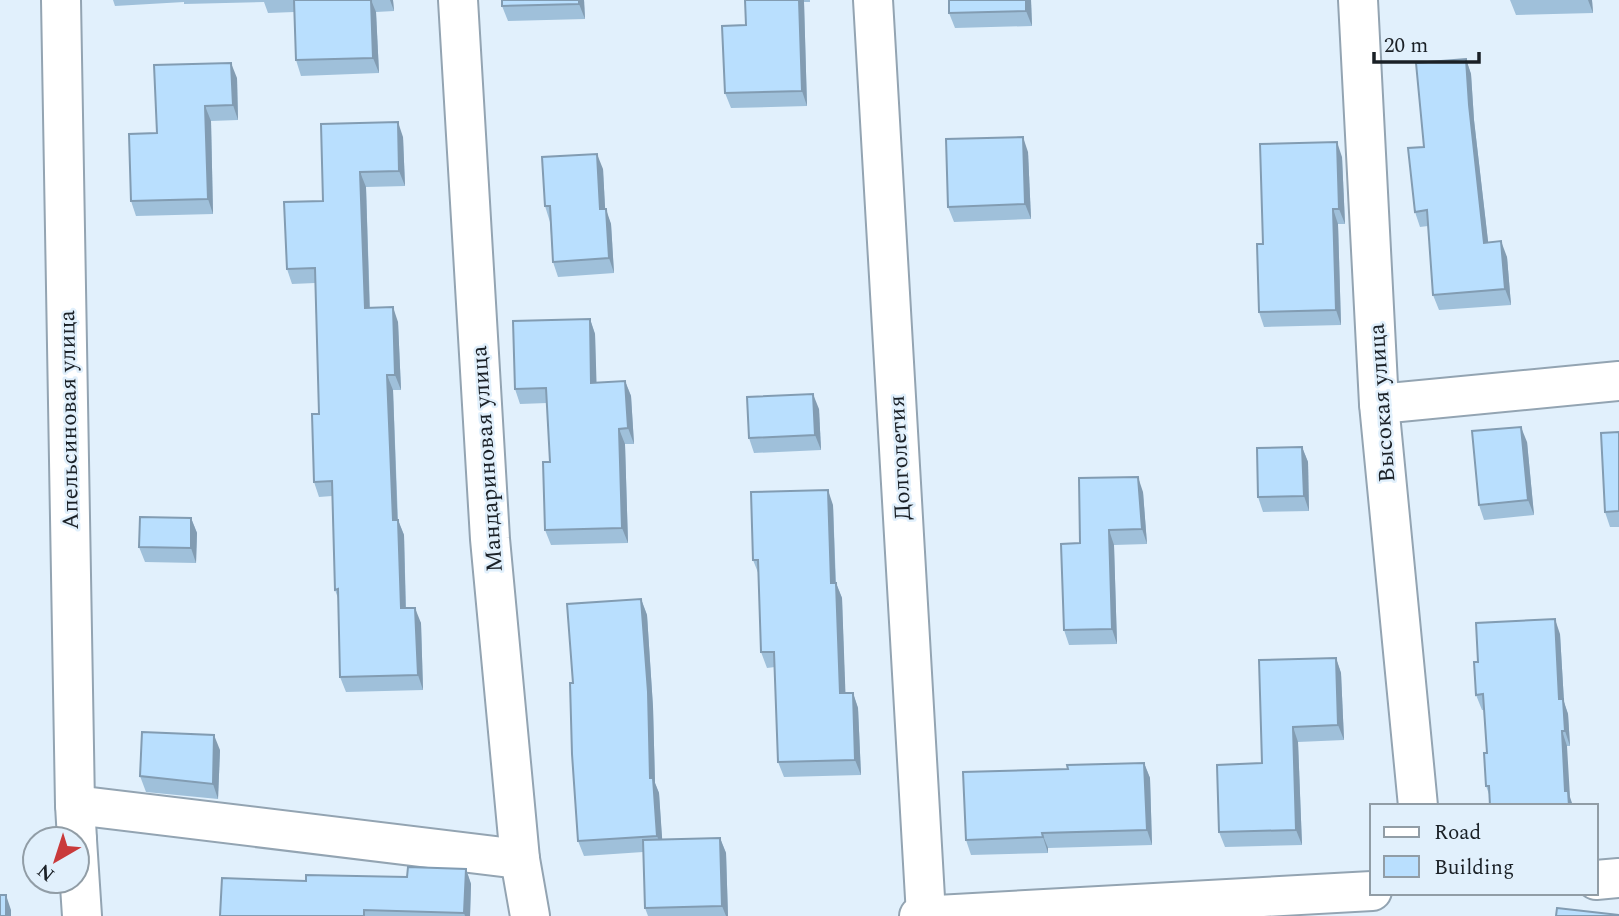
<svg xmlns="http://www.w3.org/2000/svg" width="1619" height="916" font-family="Spectral,serif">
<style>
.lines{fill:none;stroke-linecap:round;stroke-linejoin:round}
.minor-casing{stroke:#93a4b2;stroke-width:42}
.minor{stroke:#fff;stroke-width:38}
.wall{fill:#9fc0da}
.shaded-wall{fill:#829cb2}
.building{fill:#b9dffe;stroke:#829cb2;stroke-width:2}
.labels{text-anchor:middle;stroke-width:5;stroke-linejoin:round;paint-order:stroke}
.street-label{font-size:23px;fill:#1a2026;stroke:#e1f0fc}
</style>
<rect width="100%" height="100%" fill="#e1f0fc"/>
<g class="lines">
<defs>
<g id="minor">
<path d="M61,0L75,805L77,839"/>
<path d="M458,0L490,539L520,859L530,916"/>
<path d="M873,0L926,915"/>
<path d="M1358,0L1379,404L1418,806"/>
<path d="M1379,404L1619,381"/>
<path d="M75,805L520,859"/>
<path d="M77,840L82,916"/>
<path d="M1596,880L1619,878"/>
<path d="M919,916L1372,891"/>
</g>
</defs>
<use href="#minor" class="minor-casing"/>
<use href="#minor" class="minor"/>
</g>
<g class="wall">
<path d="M113,0H393L394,11L376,12L379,73L301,76L296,60L294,12L268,13L264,2L184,4V2L115,6Z"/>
<path d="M584,0L585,19L508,21L502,6Z"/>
<path d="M745,0H810V2H804L807,106L731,108L725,93L746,25Z"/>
<path d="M1031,0L1032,26L955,28L949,13Z"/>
<path d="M1510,0H1592L1593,13L1516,15Z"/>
<path d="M1466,59L1471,74L1474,120L1488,242L1507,257L1511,305L1439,310L1433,295L1428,226L1420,227L1415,212L1424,147Z"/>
<path d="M237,78L238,120L211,121L213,214L136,216L131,201L157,133Z"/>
<path d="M403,137L405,186L366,187L370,308L398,322L401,390H393L398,520L404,535L406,608L421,623L423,690L346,692L340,677L338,598L335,590L332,496L319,497L314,482L319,414L315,283L292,284L287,269L323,201Z"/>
<path d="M1028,152L1031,219L954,222L948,207Z"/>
<path d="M1342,157L1345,224H1338L1341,325L1264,327L1259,312Z"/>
<path d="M603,169L605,209L611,224L614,273L558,277L553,262L550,222L545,206Z"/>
<path d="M590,319L595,334L596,383L625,381L631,396L634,444H625L628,543L551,545L545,530L550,462L547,403L520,404L515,389Z"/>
<path d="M819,409L821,450L754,453L749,438Z"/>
<path d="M1619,432V527H1610L1605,512Z"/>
<path d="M1527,442L1534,515L1484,520L1479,505Z"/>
<path d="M1302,447L1308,462L1309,511L1263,512L1258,497Z"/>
<path d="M1143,492L1147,544L1114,545L1117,644L1069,645L1064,630L1080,543Z"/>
<path d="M833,505L836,583L842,598L845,693H853L858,708L861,775L784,777L778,762L775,667L767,668L761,652L759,575L753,560Z"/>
<path d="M191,518L197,533L196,563L145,562L139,547Z"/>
<path d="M641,599L647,615L653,707L655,783L659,793L662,840L720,838L726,853L728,916H648L645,908L643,852L584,856L578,841L573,683Z"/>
<path d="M1560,634L1564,702L1568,714L1570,746H1567L1489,794L1486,786L1487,753L1484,710H1482L1476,695L1478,662Z"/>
<path d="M1336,658L1341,673L1344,740L1298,742L1302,845L1225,847L1219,832L1262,763Z"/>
<path d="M220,750L218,799L146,792L140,776Z"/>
<path d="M1144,763L1150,778L1152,845L1048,848V853L971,855L966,840L1068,769Z"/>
<path d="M466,869L471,884L470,916H220L306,881L407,877Z"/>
</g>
<g class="shaded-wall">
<path d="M371,0L376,12L379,73L373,58Z"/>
<path d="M390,0H393L394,11Z"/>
<path d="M579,0H584L585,19L579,4Z"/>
<path d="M799,0H804V2L807,106L802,91Z"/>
<path d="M1026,0H1031L1032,26L1026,11Z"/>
<path d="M1588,0H1592L1593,13Z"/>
<path d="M1466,59L1471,74L1474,120L1490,258L1484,243L1469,105Z"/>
<path d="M231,63L237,78L238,120L233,105Z"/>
<path d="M205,106L211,121L213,214L208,199Z"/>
<path d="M398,122L403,137L405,186L399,171Z"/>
<path d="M1023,137L1028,152L1031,219L1025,204Z"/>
<path d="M1337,142L1342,157L1345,224L1339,209Z"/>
<path d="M597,154L603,169L606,225L600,209Z"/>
<path d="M360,172L366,187L370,323L365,308Z"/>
<path d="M606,209L611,224L614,273L609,258Z"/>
<path d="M1333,209L1338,224L1341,325L1336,310Z"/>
<path d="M1501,241L1507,257L1511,305L1505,289Z"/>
<path d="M393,307L398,322L401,390L395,375Z"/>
<path d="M590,319L595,334L597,398L591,383Z"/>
<path d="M387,375L393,390L398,535L393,520Z"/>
<path d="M625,381L631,396L634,444L628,428Z"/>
<path d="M813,394L819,409L821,450L815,435Z"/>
<path d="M1521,427L1527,442L1534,515L1528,500Z"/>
<path d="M619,429L625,444L628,543L622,528Z"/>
<path d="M1302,447L1308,462L1309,511L1304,496Z"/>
<path d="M1138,477L1143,492L1147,544L1142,529Z"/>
<path d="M828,490L833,505L836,598L831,583Z"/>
<path d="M191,518L197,533L196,563L191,548Z"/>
<path d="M398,520L404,535L406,623L401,608Z"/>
<path d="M1109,530L1114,545L1117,644L1112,629Z"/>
<path d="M836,583L842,598L846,708L840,693Z"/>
<path d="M641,599L647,615L653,707L655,783L659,793L663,851L657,836L650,778Z"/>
<path d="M415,608L421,623L423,690L418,675Z"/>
<path d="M1555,619L1560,634L1564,702L1568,714L1570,746L1565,731L1559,699Z"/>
<path d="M1336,658L1341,673L1344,740L1338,725Z"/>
<path d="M853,693L858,708L861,775L855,760Z"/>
<path d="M1293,727L1298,742L1302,845L1296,830Z"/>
<path d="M1562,731L1567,746L1570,797L1573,806H1569L1565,791Z"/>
<path d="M214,735L220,750L218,799L213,784Z"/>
<path d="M1144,763L1150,778L1152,845L1147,830Z"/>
<path d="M1042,833L1048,848V853L1043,837Z"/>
<path d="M720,838L726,853L728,916H726L722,906Z"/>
<path d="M466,869L471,884L470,916H465L464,913Z"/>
<path d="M6,895L11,910V916H6Z"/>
</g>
<g class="building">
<path d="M294,0H371L373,58L296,60Z"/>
<path d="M502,0H579V4L502,6Z"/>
<path d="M745,0H799L802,91L725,93L722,26L746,25Z"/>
<path d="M949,0H1026V11L949,13Z"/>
<path d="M1466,59L1469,105L1484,243L1501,241L1505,289L1433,295L1427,210L1415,212L1408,148L1424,147L1416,63Z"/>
<path d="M231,63L233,105L205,106L208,199L131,201L129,134L157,133L154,65Z"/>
<path d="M398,122L399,171L360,172L365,308L393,307L395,375H387L393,520H398L401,608H415L418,675L340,677L338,589L335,590L332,481L314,482L312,414H319L315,268L287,269L284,202L323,201L321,124Z"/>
<path d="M1023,137L1025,204L948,207L946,139Z"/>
<path d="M1337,142L1339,209H1333L1336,310L1259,312L1257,244H1263L1260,144Z"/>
<path d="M597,154L600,209H606L609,258L553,262L550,206H545L542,157Z"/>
<path d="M590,319L591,383L625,381L628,428L619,429L622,528L545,530L543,462H550L546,388L515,389L513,321Z"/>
<path d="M813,394L815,435L749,438L747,397Z"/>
<path d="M1521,427L1528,500L1479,505L1472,431Z"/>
<path d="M1619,432V511L1605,512L1601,433Z"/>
<path d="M1302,447L1304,496L1258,497L1257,448Z"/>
<path d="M1138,477L1142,529L1109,530L1112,629L1064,630L1061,544L1080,543L1079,478Z"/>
<path d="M828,490L831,583H836L840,693H853L855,760L778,762L774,652H761L758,560H753L751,492Z"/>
<path d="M140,517L191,518V548L139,547Z"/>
<path d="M641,599L648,692L650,778H653L657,836L578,841L572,754L570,683H573L567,604Z"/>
<path d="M1555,619L1559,699H1563L1565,731H1562L1565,791H1568L1569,806H1490L1489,786H1486L1484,753H1487L1483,694L1476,695L1474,662H1478L1476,623Z"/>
<path d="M1336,658L1338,725L1293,727L1296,830L1219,832L1217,765L1262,763L1259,660Z"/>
<path d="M142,732L214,735L213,784L140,776Z"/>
<path d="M1144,763L1147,830L1042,833L1043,837L966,840L963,772L1068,769L1067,765Z"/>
<path d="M720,838L722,906L645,908L643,840Z"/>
<path d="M408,867L466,869L464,913L364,910V916H220L222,878L306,881V875L407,877Z"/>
<rect x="0" y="895" width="6" height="21"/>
<path d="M1557,908L1619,915V916H1556Z"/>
</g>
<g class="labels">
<g class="street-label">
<text transform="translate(1381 403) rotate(-94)" y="8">Высокая улица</text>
<text transform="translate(68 420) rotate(-91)" y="8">Апельсиновая улица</text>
<text transform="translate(899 458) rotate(-93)" y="8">Долголетия</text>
<text transform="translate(486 459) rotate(-94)" y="8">Мандариновая улица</text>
</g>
</g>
<rect x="1370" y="804" width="228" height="91" fill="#e1f0fc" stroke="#919da6" stroke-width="2"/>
<rect x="1384" y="827" width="35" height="10" fill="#ffffff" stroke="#919da6" stroke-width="2"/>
<text x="1434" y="839" font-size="21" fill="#1a2026">Road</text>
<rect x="1384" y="856" width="35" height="21" fill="#b9dffe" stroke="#919da6" stroke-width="2"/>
<text x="1434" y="874" font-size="21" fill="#1a2026">Building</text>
<g transform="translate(56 860) rotate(219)"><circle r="33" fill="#e1f0fc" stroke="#919da6" stroke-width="2"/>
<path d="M0-5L12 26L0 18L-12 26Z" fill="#c93a3b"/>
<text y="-10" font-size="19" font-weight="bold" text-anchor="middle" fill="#1a2026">N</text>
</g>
<path d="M1374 52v10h105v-10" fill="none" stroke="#1a2026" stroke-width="3.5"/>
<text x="1384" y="52" font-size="21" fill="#1a2026" stroke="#e1f0fc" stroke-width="5" paint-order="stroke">20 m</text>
</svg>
